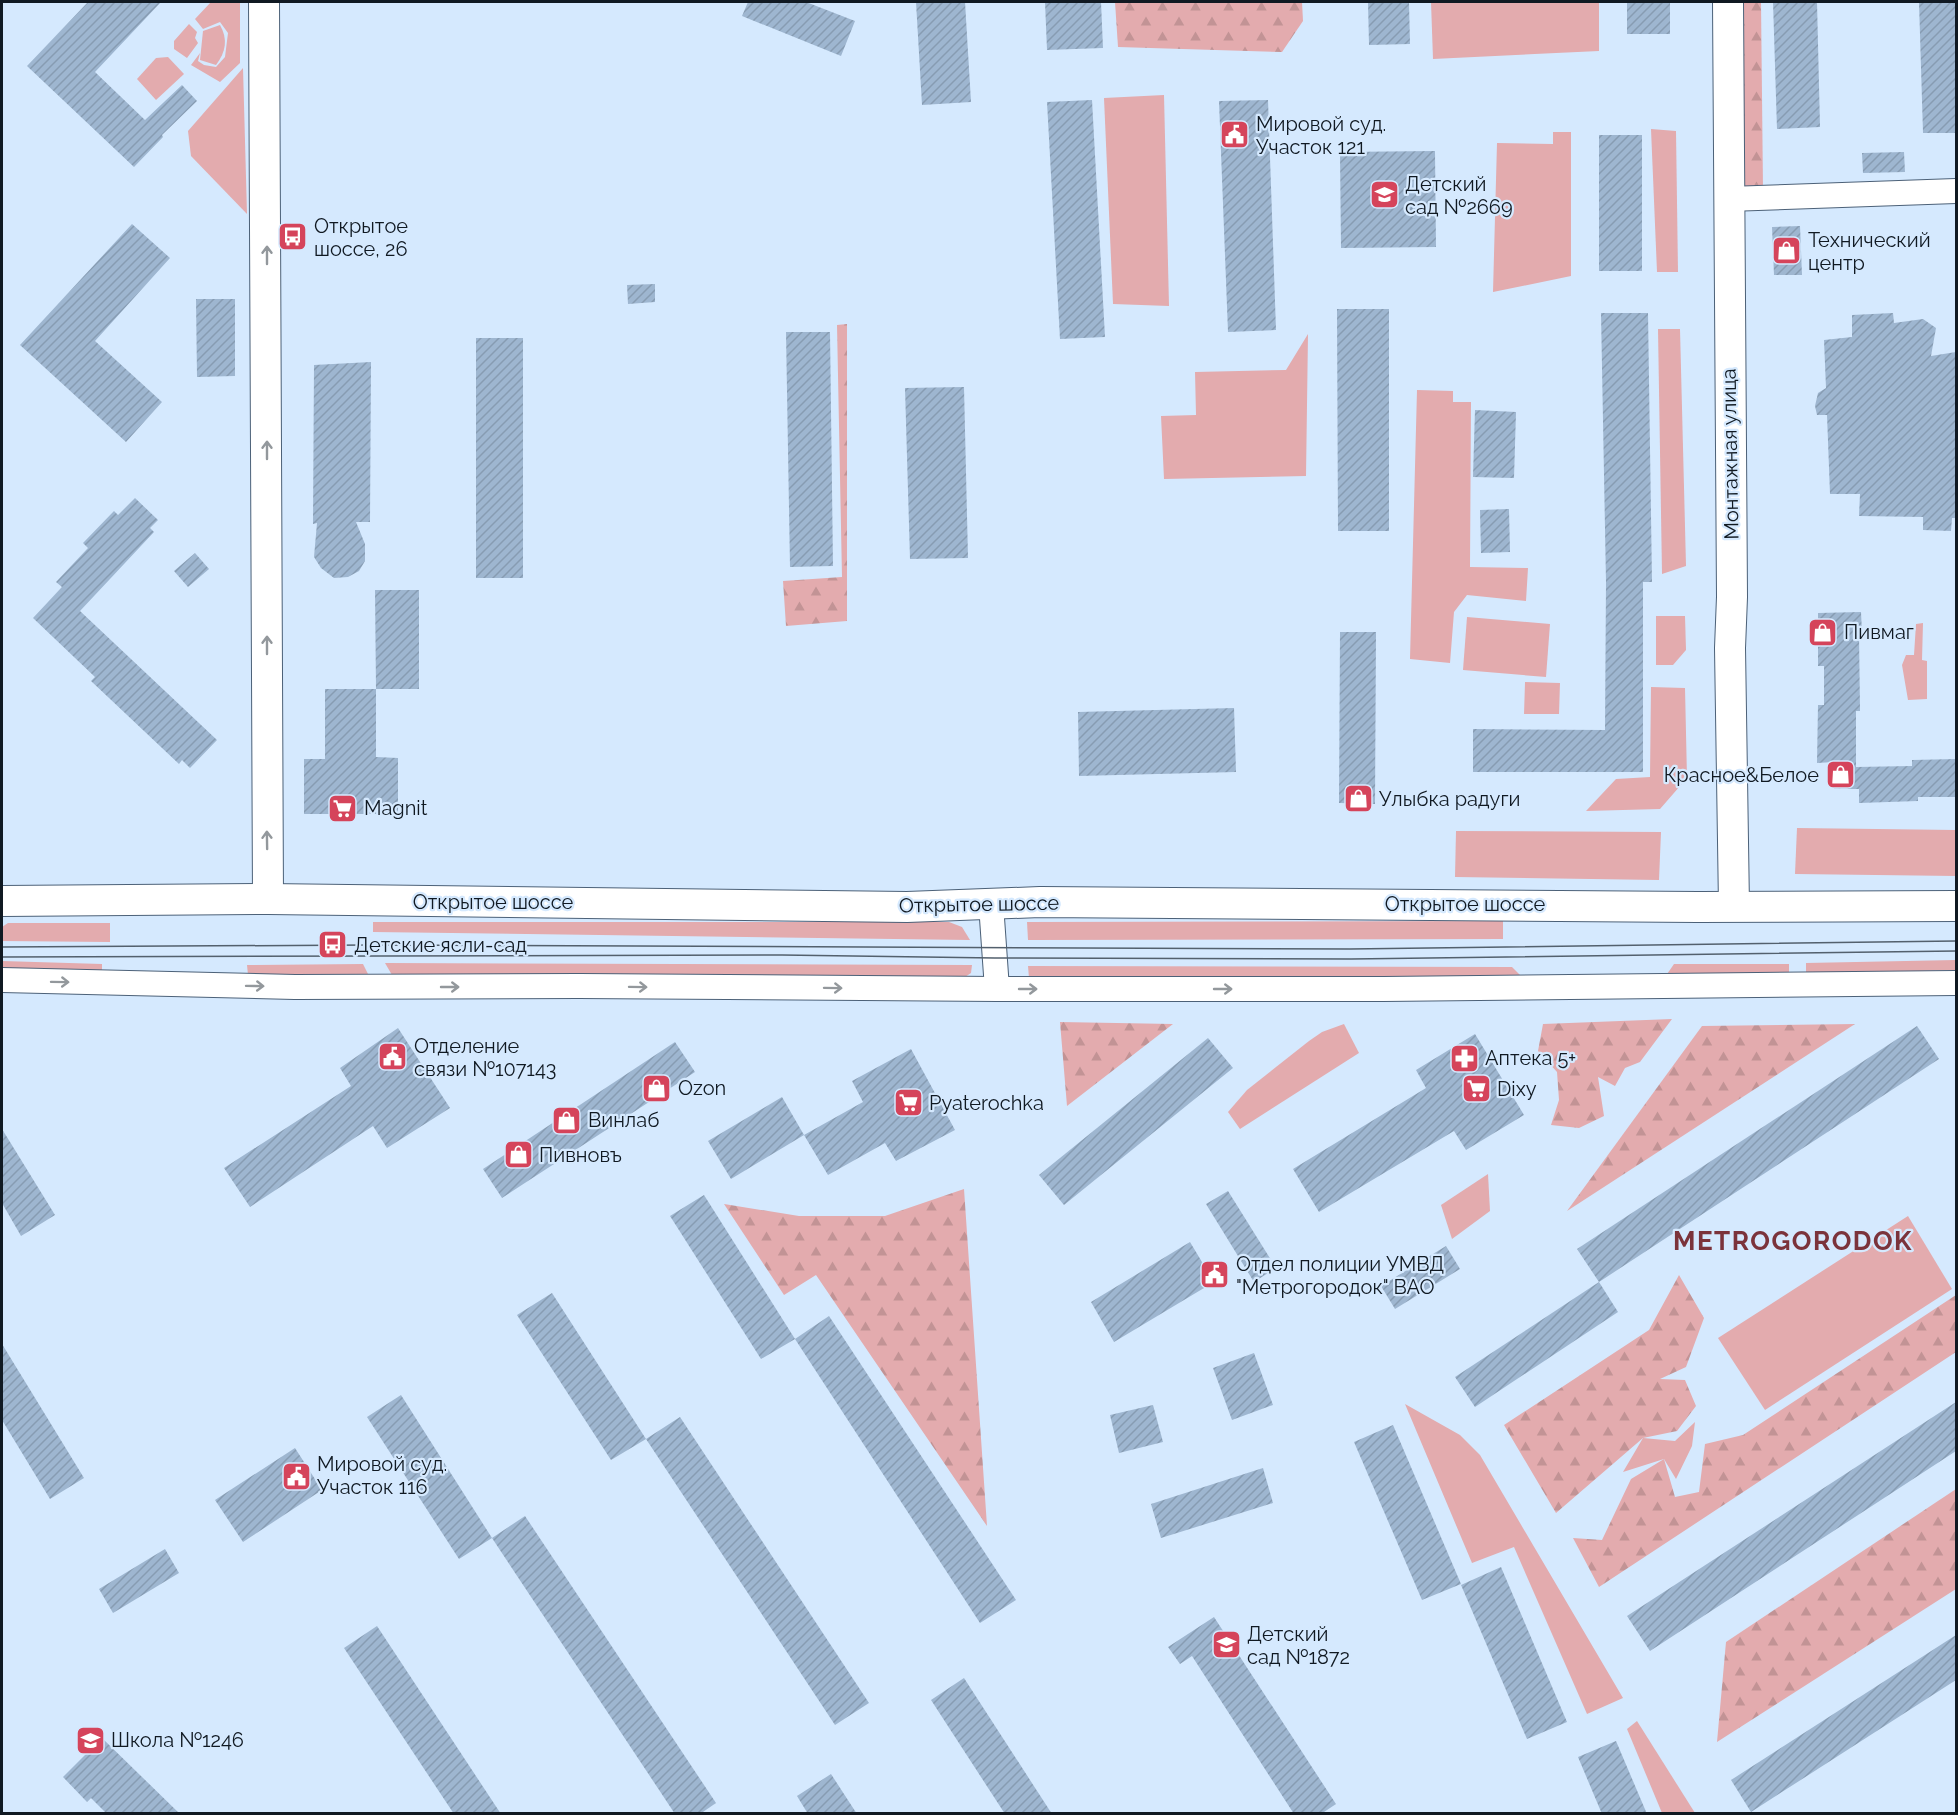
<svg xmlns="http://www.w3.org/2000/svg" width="1958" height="1815" font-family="Raleway,sans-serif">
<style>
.green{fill:#e3abae}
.forest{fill:url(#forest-firs)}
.building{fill:url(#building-hatch)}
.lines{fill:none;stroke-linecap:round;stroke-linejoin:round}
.minor-casing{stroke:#4c6178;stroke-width:26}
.tertiary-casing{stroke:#4c6178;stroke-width:32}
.minor{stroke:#fff;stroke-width:24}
.tertiary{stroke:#fff;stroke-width:30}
.tram{stroke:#53606d;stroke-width:1.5}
.oneway{stroke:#93989c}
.labels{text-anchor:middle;stroke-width:4.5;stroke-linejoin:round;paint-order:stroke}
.poi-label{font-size:20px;fill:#101922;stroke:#d5e9fe;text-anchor:start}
.street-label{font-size:20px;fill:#101922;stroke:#d5e9fe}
.district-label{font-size:26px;font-weight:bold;letter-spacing:1.5px;fill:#7b333b;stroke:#d5e9fe}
</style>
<defs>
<pattern id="forest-firs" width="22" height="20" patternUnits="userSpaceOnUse" patternTransform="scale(1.5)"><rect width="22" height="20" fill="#e3abae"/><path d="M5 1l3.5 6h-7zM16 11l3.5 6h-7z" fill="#c29395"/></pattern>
<pattern id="building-hatch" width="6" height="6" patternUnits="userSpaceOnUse" patternTransform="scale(1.5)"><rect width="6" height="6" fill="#9eb6d0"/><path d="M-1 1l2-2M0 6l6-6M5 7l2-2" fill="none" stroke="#879cb2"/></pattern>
</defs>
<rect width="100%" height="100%" fill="#d5e9fe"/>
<g class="green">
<path d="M211,2H240V63L220,82L191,65L200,53L198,61L204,65L216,67L225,57L228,33L220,22L203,29L195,19Z"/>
<path d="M1431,2H1599V51L1433,59Z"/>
<path d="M189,24L197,32L195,38L198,43L187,58L174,49V41Z"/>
<path d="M220,25C228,39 226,52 216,65L200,60L203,31Z"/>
<path d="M168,57L184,74L156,100L137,79L156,58Z"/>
<path d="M243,68L247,214L191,156L188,131Z"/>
<path d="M1164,95L1169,306L1113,304L1104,98Z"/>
<path d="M1651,129L1676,131L1678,272H1657Z"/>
<path d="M1553,132H1571V276L1493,292L1497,143L1553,144Z"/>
<path d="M1658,329H1680L1686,566L1662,574Z"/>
<path d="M1308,334L1306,476L1164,479L1161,416L1196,415L1195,372L1286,370Z"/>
<path d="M1417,390L1453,391V402H1471L1470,567L1528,568L1526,601L1467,595L1454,612L1450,663L1410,659Z"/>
<path d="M1656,616H1685L1686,650L1673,665H1656Z"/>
<path d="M1467,617L1550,624L1546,677L1463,670Z"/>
<path d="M1923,623L1922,660L1927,661V699L1908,700L1902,665L1906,655H1914L1916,624Z"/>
<path d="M1525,682L1560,683L1559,714H1524Z"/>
<path d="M1651,687L1685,688L1687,778L1660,809L1586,811L1616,779L1650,777Z"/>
<path d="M1797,828L1956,830V876L1795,874Z"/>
<path d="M1456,831L1661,832L1659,880L1455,877Z"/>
<path d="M1503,921V939L1028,940L1027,922Z"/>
<path d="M373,922H949L962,927L970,940L373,932Z"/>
<path d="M8,923H110V942L2,941V927Z"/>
<path d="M1956,960V970L1806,974V963Z"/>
<path d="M2,961L102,964V975L2,970Z"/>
<path d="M385,963L972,965L971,973L965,977L392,975Z"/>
<path d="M363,964L369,976L248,975L247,965Z"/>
<path d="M1674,964H1789V975L1665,977Z"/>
<path d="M1028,966L1512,967L1524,979L1029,978Z"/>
<path d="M1344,1024L1359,1053L1240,1129L1228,1112L1247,1090L1309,1041L1322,1032Z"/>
<path d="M1488,1174L1490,1211L1452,1239L1441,1205Z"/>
<path d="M1908,1216L1952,1289L1765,1410L1718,1338Z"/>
<path d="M1405,1404L1460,1435L1480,1455L1623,1698L1587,1714L1514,1547L1472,1563Z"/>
<path d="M1695,1422L1692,1446L1676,1479L1664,1459L1623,1472L1643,1438L1675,1441Z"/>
<path d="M1637,1721L1695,1813H1662L1627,1729Z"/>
</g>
<g class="forest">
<path d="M1115,2H1302L1303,21L1282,52L1118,47Z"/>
<path d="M1740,2H1761L1763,189H1740Z"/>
<path d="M847,324V621L786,626L783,581L842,577L837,325Z"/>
<path d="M1672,1019L1640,1062L1625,1068L1615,1086L1598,1077L1604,1116L1579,1128L1551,1125L1559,1100L1557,1072L1538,1051L1543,1024Z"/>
<path d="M1060,1022L1173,1024L1067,1106Z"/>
<path d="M1855,1024L1567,1211L1702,1026Z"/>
<path d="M964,1189L987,1526L816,1275L784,1295L724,1204L799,1216H885Z"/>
<path d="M1679,1275L1704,1318L1686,1367L1660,1379L1685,1380L1696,1406L1677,1431L1643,1438L1556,1513L1504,1425L1649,1330Z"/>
<path d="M1956,1295V1352L1599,1587L1573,1538L1602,1540L1631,1479L1664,1459L1675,1497L1699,1492L1705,1444L1743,1435Z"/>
<path d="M1956,1489V1589L1717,1742L1726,1642Z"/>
</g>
<g class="building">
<path d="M88,2H161L95,72L145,120L182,85L197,101L162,135L163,137L134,167L27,66Z"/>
<path d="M748,2H806L855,21L841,56L742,16Z"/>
<path d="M916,2H965L971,102L922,105Z"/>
<path d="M1045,2H1101L1103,48L1047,50Z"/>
<path d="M1368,2H1409L1410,44L1369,45Z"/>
<rect x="1627" y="2" width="43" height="32"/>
<path d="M1773,2H1817L1820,127L1777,129Z"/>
<path d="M1919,2H1956V133H1923Z"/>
<path d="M1092,100L1105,337L1060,339L1047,102Z"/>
<path d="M1268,100L1276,330L1228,332L1219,101Z"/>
<rect x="1599" y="135" width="43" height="136"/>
<path d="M1435,151L1436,247L1341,248L1340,152Z"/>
<path d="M1904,152L1905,172L1863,173L1862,153Z"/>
<path d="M132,224L170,258L95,341L162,402L126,442L20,345Z"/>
<path d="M1800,226L1802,275H1774L1772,227Z"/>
<path d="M655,284V302L628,304L627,285Z"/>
<path d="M196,299H235V376L197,377Z"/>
<path d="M1337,309H1389V531H1338Z"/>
<path d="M1601,313H1648L1652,582H1643V772H1473V729L1605,730L1606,582Z"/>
<path d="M1893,313L1894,323L1923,319L1936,328L1931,356L1956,352V518H1952L1951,531L1923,530V517L1859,516L1860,494H1830L1827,415H1817L1815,406L1818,393L1826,388L1824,340L1852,337V315Z"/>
<path d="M786,332H830L833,566L790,567Z"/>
<rect x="476" y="338" width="47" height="240"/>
<path d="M371,362L370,522H356L365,544V561L359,571L348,577L334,578L321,568L314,557L317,523L313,524L314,365Z"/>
<path d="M964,387L968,558L910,559L905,388Z"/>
<path d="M1475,410L1516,412L1514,478L1473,477Z"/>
<path d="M135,498L158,520L150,528L154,532L80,611L217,740L190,768L182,760L179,764L91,681L95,677L33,618L62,587L56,582L88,548L83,543L114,511L118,515Z"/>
<path d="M1509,509L1510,552L1481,553L1480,510Z"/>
<path d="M195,553L209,569L188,587L174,571Z"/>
<path d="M375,590H419V689H376Z"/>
<path d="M1861,612L1862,633H1859L1860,711H1856V767L1912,766V760L1956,759V797H1918V801L1859,803V789H1834V762L1817,763L1818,705H1824V666H1818V613Z"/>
<path d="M1340,632H1376L1375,804L1339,803Z"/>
<path d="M325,689H376V757L398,758V814H304V759H325Z"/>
<path d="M1234,708L1236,772L1079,776L1078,712Z"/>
<path d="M1917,1026L1939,1059L1599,1282L1577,1249Z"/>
<path d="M398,1028L450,1108L387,1148L373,1126L250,1207L224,1168L351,1086L340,1068Z"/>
<path d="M1475,1034L1524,1115L1466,1150L1454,1131L1319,1212L1293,1169L1426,1088L1416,1070Z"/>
<path d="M1208,1038L1233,1068L1064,1205L1039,1175Z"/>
<path d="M675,1042L695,1072L502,1198L483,1169Z"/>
<path d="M911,1049L955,1130L896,1161L885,1143L828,1175L804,1135L863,1102L852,1081Z"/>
<path d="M782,1097L804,1135L731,1179L708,1141Z"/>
<path d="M2,1129L55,1215L21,1236L2,1203Z"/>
<path d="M1228,1191L1276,1268L1254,1282L1206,1204Z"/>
<path d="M704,1195L795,1339L761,1359L670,1216Z"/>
<path d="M1190,1242L1214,1282L1114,1342L1091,1302Z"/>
<path d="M1446,1246L1460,1269L1395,1309L1381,1286Z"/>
<path d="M1599,1282L1618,1312L1475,1407L1455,1377Z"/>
<path d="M552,1293L646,1439L611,1460L517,1315Z"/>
<path d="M829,1316L1016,1600L980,1623L795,1339Z"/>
<path d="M2,1344L84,1478L50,1499L2,1420Z"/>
<path d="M1254,1353L1273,1405L1232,1420L1213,1368Z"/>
<path d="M401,1395L492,1538L459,1559L367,1417Z"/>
<path d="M1956,1402V1451L1650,1651L1627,1616Z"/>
<path d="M1153,1405L1163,1442L1119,1453L1110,1415Z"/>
<path d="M680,1417L869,1703L835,1725L646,1439Z"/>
<path d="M1393,1425L1461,1584L1422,1600L1354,1442Z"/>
<path d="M295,1448L322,1490L243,1542L215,1500Z"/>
<path d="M1263,1468L1273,1503L1161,1538L1151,1504Z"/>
<path d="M525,1516L716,1803L700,1814H675L492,1538Z"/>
<path d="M165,1549L179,1573L113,1613L99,1589Z"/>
<path d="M1501,1567L1567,1722L1527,1739L1461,1585Z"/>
<path d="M1214,1617L1336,1804L1321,1814H1294L1192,1656L1180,1664L1168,1647Z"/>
<path d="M377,1626L501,1814H454L344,1648Z"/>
<path d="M1956,1635V1680L1751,1812L1731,1780Z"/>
<path d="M964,1678L1052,1814H1005L931,1700Z"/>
<path d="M102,1738L180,1814H107L91,1798L87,1802L63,1777Z"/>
<path d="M1616,1741L1647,1814H1602L1578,1757Z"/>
<path d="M831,1774L857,1814H808L797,1796Z"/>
</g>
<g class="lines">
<defs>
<g id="minor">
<path d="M1728,199L1956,191"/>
<path d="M991,904L997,989"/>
<path d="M2,980L295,987L579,986L997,989H1384L1956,983"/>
</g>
<g id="tertiary">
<path d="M264,2L268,899"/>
<path d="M1728,2L1732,597L1730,648L1734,906"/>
<path d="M2,901L268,899L907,907L1040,902L1698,907L1956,906"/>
</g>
</defs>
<use href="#minor" class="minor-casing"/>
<use href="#tertiary" class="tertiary-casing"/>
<use href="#minor" class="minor"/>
<use href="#tertiary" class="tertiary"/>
<g class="tram">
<path d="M2,947L369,945L1350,949L1956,941"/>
<path d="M2,957L782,955L995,958L1351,959L1956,951"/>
</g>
</g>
<defs><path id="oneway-shaft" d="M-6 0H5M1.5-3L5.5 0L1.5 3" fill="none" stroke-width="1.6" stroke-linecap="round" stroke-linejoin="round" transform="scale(1.5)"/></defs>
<g class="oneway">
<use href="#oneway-shaft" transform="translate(267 255) rotate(-90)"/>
<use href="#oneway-shaft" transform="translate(267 450) rotate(-90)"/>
<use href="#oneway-shaft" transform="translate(267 645) rotate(-90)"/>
<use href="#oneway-shaft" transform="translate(267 840) rotate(-91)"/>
<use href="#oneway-shaft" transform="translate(60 982) rotate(1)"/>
<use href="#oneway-shaft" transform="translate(255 986) rotate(1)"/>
<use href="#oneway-shaft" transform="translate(450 987)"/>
<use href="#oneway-shaft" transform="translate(638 987) rotate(1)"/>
<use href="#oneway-shaft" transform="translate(833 988) rotate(1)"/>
<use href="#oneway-shaft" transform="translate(1028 989)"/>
<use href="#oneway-shaft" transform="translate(1223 989)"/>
</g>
<defs>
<symbol id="civic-square" viewBox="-11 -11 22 22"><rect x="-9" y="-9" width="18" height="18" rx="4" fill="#d5445b" stroke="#d5e9fe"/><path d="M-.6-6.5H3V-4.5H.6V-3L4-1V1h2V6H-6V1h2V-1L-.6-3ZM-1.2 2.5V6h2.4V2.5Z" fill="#fff"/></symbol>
<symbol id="school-square" viewBox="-11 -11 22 22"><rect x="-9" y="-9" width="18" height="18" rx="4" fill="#d5445b" stroke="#d5e9fe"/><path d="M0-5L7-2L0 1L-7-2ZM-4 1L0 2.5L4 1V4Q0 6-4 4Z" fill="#fff"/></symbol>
<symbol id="bus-square" viewBox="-11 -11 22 22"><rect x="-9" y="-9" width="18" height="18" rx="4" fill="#d5445b" stroke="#d5e9fe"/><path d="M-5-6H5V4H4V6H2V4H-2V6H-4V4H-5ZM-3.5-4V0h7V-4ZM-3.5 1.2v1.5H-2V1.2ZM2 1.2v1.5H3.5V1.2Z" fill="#fff"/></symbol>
<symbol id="shop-square" viewBox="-11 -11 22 22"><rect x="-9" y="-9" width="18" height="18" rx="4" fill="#d5445b" stroke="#d5e9fe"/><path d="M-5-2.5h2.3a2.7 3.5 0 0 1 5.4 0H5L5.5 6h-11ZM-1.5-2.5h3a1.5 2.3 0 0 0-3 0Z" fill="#fff"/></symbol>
<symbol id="supermarket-square" viewBox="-11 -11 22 22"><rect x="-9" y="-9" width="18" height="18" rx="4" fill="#d5445b" stroke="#d5e9fe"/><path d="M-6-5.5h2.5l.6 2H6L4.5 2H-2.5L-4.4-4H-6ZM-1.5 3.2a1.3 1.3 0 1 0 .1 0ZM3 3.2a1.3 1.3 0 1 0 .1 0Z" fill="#fff"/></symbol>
<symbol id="pharmacy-square" viewBox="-11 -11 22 22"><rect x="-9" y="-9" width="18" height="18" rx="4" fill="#d5445b" stroke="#d5e9fe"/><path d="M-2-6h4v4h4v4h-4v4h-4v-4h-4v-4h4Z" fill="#fff"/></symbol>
</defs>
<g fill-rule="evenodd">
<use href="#civic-square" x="1218" y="118" width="33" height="33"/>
<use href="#school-square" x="1368" y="178" width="33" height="33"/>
<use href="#bus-square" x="276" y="220" width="33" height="33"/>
<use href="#shop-square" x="1770" y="234" width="33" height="33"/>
<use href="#shop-square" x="1806" y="616" width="33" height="33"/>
<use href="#shop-square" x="1824" y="758" width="33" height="33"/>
<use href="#shop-square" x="1342" y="782" width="33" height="33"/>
<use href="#supermarket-square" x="326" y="792" width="33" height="33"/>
<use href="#bus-square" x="316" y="928" width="33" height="33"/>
<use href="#civic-square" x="376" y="1040" width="33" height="33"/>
<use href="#pharmacy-square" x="1448" y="1042" width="33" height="33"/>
<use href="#shop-square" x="640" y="1072" width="33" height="33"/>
<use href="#supermarket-square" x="1460" y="1072" width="33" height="33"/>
<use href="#supermarket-square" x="892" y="1086" width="33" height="33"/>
<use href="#shop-square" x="550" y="1104" width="33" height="33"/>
<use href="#shop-square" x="502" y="1138" width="33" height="33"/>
<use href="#civic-square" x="1198" y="1258" width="33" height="33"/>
<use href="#civic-square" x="280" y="1460" width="33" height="33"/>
<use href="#school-square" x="1210" y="1628" width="33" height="33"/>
<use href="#school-square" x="74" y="1724" width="33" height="33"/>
</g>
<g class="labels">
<g class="poi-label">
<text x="1256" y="131">Мировой суд.<tspan x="1256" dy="23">Участок 121</tspan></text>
<text x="1405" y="191">Детский<tspan x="1405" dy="23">сад №2669</tspan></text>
<text x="314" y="233">Открытое<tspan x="314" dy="23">шоссе, 26</tspan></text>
<text x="1808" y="247">Технический<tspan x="1808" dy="23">центр</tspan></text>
<text x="1844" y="639">Пивмаг</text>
<text x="1819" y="782" text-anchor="end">Красное&amp;Белое</text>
<text x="1379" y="806">Улыбка радуги</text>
<text x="364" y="815">Magnit</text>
<text x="354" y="952">Детские ясли-сад</text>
<text x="414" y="1053">Отделение<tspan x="414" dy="23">связи №107143</tspan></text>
<text x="1485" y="1065">Аптека 5+</text>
<text x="678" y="1095">Ozon</text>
<text x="1497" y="1096">Dixy</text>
<text x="929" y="1110">Pyaterochka</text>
<text x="588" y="1127">Винлаб</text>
<text x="539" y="1162">Пивновъ</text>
<text x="1236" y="1271">Отдел полиции УМВД<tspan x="1236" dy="23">"Метрогородок" ВАО</tspan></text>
<text x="317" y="1471">Мировой суд.<tspan x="317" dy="23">Участок 116</tspan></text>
<text x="1247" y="1641">Детский<tspan x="1247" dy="23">сад №1872</tspan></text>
<text x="111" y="1747">Школа №1246</text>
</g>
<g class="street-label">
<text transform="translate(1730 454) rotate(-91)" y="7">Монтажная улица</text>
<text x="493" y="909">Открытое шоссе</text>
<text transform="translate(979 904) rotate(-1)" y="7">Открытое шоссе</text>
<text x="1465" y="911">Открытое шоссе</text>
</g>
<g class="district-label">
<text x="1793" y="1250">METROGORODOK</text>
</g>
</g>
<rect width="1958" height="1815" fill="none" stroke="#101922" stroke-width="6"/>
</svg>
